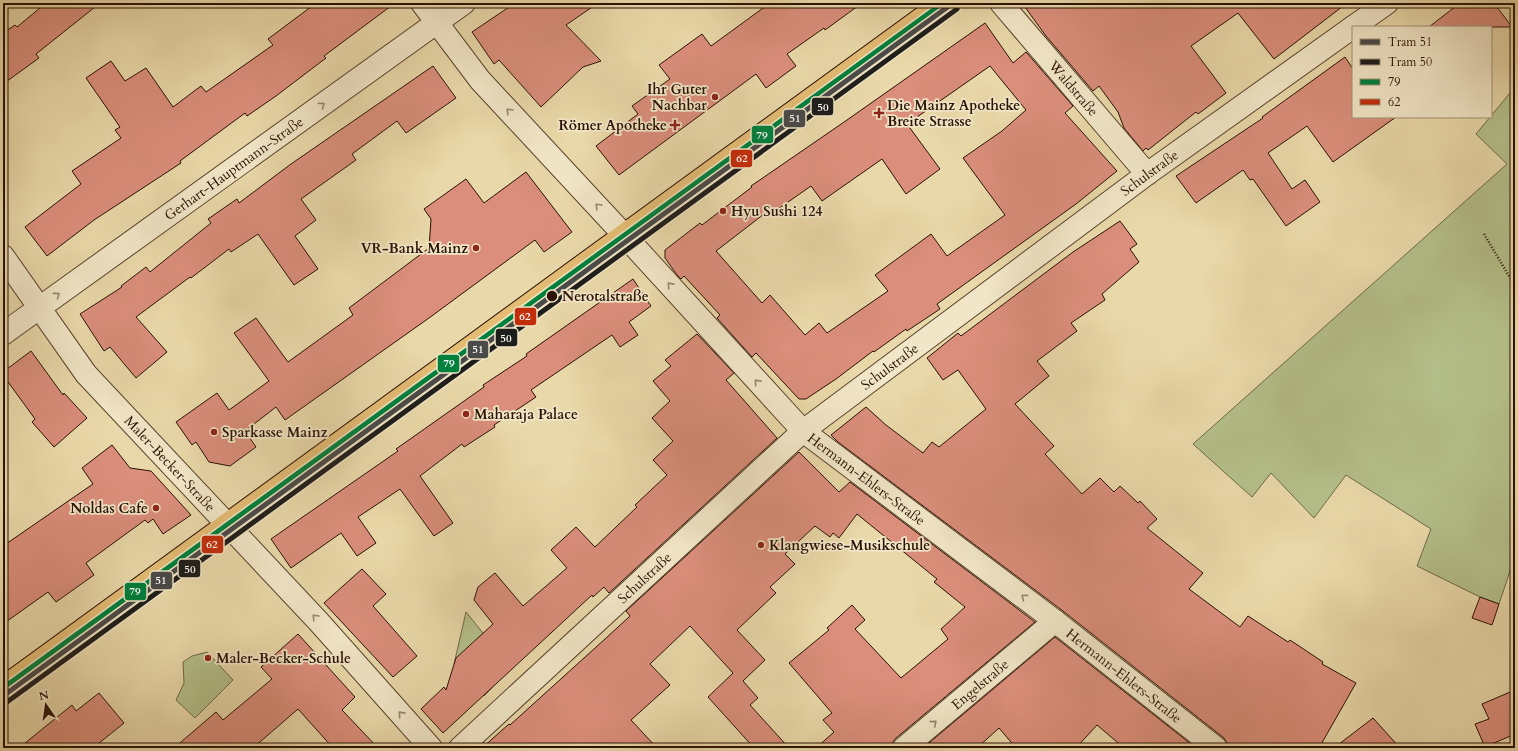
<svg xmlns="http://www.w3.org/2000/svg" width="1518" height="751" font-family="Cardo,serif">
<style>
.green{fill:#b4bf8a;stroke:#6e6847}
.building{fill:#da8e7b;stroke:#291104;fill-rule:evenodd}
.lines{fill:none;stroke-linecap:round;stroke-linejoin:round}
.minor-casing{stroke:#59432d;stroke-width:24}
.major-casing{stroke:#291104;stroke-width:24}
.path{stroke:#291104;stroke-width:2.5;stroke-dasharray:1 2;stroke-linecap:butt}
.minor{stroke:#f1e6c7;stroke-width:22}
.major{stroke:#e4bc74;stroke-width:22}
.bus-1-casing{stroke:#f1e6c7;stroke-width:8}
.bus-2-casing{stroke:#f1e6c7;stroke-width:8}
.bus-1{stroke:#00803d;stroke-width:5}
.bus-2{stroke:#c22e0c;stroke-width:5}
.tram-1-casing{stroke:#f1e6c7;stroke-width:8}
.tram-2-casing{stroke:#f1e6c7;stroke-width:8}
.tram-1{stroke:#4a4a49;stroke-width:5}
.tram-2{stroke:#1d1d1b;stroke-width:5}
.oneway{stroke:#97866f}
.poi-dot{fill:#8f2418;stroke:#f1e6c7;stroke-width:1.5}
.stop-dot{fill:#291104;stroke:#f1e6c7;stroke-width:1.5}
.labels{text-anchor:middle;stroke-width:3.5;stroke-linejoin:round;paint-order:stroke}
.street-label{font-size:14px;fill:#291104;stroke:#f1e6c7}
.poi-label{font-size:14px;font-weight:bold;fill:#291104;stroke:#f1e6c7;text-anchor:start}
.stop-label{font-size:14px;font-weight:bold;fill:#291104;stroke:#f1e6c7;text-anchor:start}
.line-badge{stroke:#f1e6c7;stroke-width:1.5}
.badge-label{font-size:11px;text-anchor:middle;font-weight:bold;fill:#fff}
</style>
<rect width="100%" height="100%" fill="#e9d8a9"/>
<filter id="stains"><feTurbulence type="fractalNoise" baseFrequency=".005" numOctaves="4"/><feColorMatrix values="0 0 0 0 .2 0 0 0 0 .09 0 0 0 0 .02 0 0 0 .5 -.17"/></filter>
<radialGradient id="worn" r=".72"><stop offset=".6" stop-color="#630" stop-opacity="0"/><stop offset="1" stop-color="#630" stop-opacity=".3"/></radialGradient>
<g class="green">
<path d="M1515,87V563L1513,562L1499,604L1480,597L1417,566L1431,529L1346,475L1314,518L1271,473L1252,497L1193,444L1507,164L1476,134Z"/>
<path d="M466,612L483,633L474,642L483,652L470,663L493,687L484,696L454,664Z"/>
<path d="M207,652L233,680L195,718L176,700L184,683L183,662L192,656Z"/>
</g>
<g class="building">
<path d="M46,3H100L36,54L39,58L3,84V33L15,25L17,27Z"/>
<path d="M316,3H395L324,56L326,58L276,96L247,116L245,113L180,161L181,163L94,220L47,256L25,227L81,184L72,171L121,138L115,130L120,127L86,78L111,61L125,81L146,68L173,107L201,86L206,92L273,45L268,39Z"/>
<path d="M515,3H598L566,25L601,61L583,67L541,107L499,60L494,64L472,32Z"/>
<path d="M770,3H862L825,30L824,28L787,54L796,66L766,88L756,74L619,175L596,146L638,114L632,106L670,79L659,65L702,34L711,46Z"/>
<path d="M1022,3H1347L1274,59L1238,13L1191,46L1226,93L1198,114L1196,112L1148,150L1146,148L1143,151L1124,128L1118,112L1099,86L1093,91L1046,36Z"/>
<path d="M1460,3H1494L1512,27H1429Z"/>
<path d="M985,23L1013,63L1026,52L1073,106L1065,113L1117,171L1076,204L937,304L940,309L907,331L906,329L874,352L873,351L836,379L806,399H799L756,353L752,357L717,318L720,315L684,276L681,279L677,275L665,258V250L700,223L702,225L752,187L751,186L847,120ZM990,66L1026,110L1002,131L963,158L1005,215L947,256L931,234L875,275L888,291L827,333L819,323L805,335L770,295L762,303L716,251L768,211L771,214L811,186L822,201L882,159L906,194L940,169L907,124Z"/>
<path d="M1345,57L1353,69V117H1396L1333,162L1307,126L1268,153L1292,189L1305,180L1320,202L1286,226L1253,179L1250,180L1243,170L1196,203L1176,176L1263,118L1262,117Z"/>
<path d="M433,66L456,98L406,133L397,121L352,154L356,160L301,199L316,220L295,236L318,269L294,285L258,234L231,252L229,249L191,278L190,277L136,317L167,352L136,378L110,347L104,351L80,314L122,287L121,286L146,267L150,272L211,223L208,219L237,199L239,203L291,164Z"/>
<path d="M526,172L572,232L544,252L535,240L429,318L285,420L276,407L245,431L256,447L230,466L209,462L196,442L192,445L176,422L217,393L229,410L269,381L234,333L256,318L288,362L353,315L349,308L429,248L431,219L424,209L466,179L484,203Z"/>
<path d="M1120,221L1137,244L1130,249L1139,262L1102,294L1105,300L1071,323L1077,331L1037,361L1049,376L1015,404L1054,446L1045,454L1082,494L1100,478L1114,492L1120,486L1138,503L1140,501L1157,519L1147,528L1203,573L1189,589L1240,627L1248,616L1288,642L1290,640L1323,662L1322,664L1356,683L1319,748H1228L1227,743L1224,738L1063,611L838,442L831,435L866,407L886,425L923,453L932,442L939,447L986,409L958,370L943,380L927,358L958,333L961,336L1073,252Z"/>
<path d="M633,279L651,306L629,322L638,335L620,347L612,335L531,390L536,397L494,425L495,427L464,447L462,444L420,476L453,523L434,536L400,489L358,517L376,543L357,556L341,533L291,568L271,539L398,451L396,449L484,387L483,385L527,356L526,354Z"/>
<path d="M697,334L734,373L726,380L777,438L609,593L604,587L593,597L592,595L443,733L421,709L444,687L446,690L456,658L493,624L474,600L478,587L495,573L523,606L567,568L551,550L576,527L595,547L637,507L635,505L667,475L653,460L673,441L652,418L670,401L653,381L671,366L665,360Z"/>
<path d="M31,351L63,395L64,393L87,418L54,447L32,422L35,419L3,375V372Z"/>
<path d="M112,445L130,468L151,471L191,515L163,534L153,519L148,523L145,520L86,563L94,575L56,602L48,592L3,624V546L93,484L82,468Z"/>
<path d="M799,452L839,492L850,482L1035,622L896,738L892,743V748H816L834,732L823,720L832,713L789,663L829,630L827,628L852,605L865,620L855,629L901,678L948,639L941,629L965,607L934,582L937,579L857,514L839,538L833,533L830,537L815,526L785,554L795,564L770,587L776,593L737,630L765,660L743,681L758,698L750,705L789,748H754L708,697L733,673L690,626L650,664L670,685L631,720L657,748H482L509,724L510,725L605,639L630,616L626,611Z"/>
<path d="M362,569L386,594L373,606L417,656L393,677L324,603Z"/>
<path d="M1480,597L1499,604L1492,625L1472,618Z"/>
<path d="M298,634L355,697L342,710L378,748H333L298,709L253,748H174L216,712L223,720L272,679L261,667Z"/>
<path d="M1055,637L1196,748H1124L1097,725L1076,748H1016L999,728L977,748H923Z"/>
<path d="M1515,690V734L1485,747L1475,724L1489,719L1482,704Z"/>
<path d="M99,693L124,723L93,748H19L72,705L76,711Z"/>
<path d="M1373,718L1400,748H1334Z"/>
</g>
<g class="lines">
<defs>
<g id="minor">
<path id="s1" d="M422,3L480,80L624,235L803,431L1055,621L1216,748"/>
<path id="s2" d="M1001,3L1147,174"/>
<path d="M1353,27L1387,3"/>
<path id="s3" d="M3,256L86,374L318,621L431,748"/>
<path id="s4" d="M3,334L464,3"/>
<path id="s5" d="M460,748L803,431L1147,174L1353,27"/>
<path id="s6" d="M904,748L1055,621"/>
</g>
<path id="major" d="M3,688L943,3"/>
</defs>
<use href="#minor" class="minor-casing"/>
<use href="#major" class="major-casing"/>
<path class="path" d="M1484,234L1515,286"/>
<use href="#minor" class="minor"/>
<use href="#major" class="major"/>
<defs>
<path id="bus-1" d="M3,688L943,3"/>
<path id="bus-2" d="M7,694L947,9"/>
</defs>
<use href="#bus-1" class="bus-1-casing"/>
<use href="#bus-2" class="bus-2-casing"/>
<use href="#bus-1" class="bus-1"/>
<use href="#bus-2" class="bus-2"/>
<defs>
<path id="tram-1" d="M3,696L953,3"/>
<path id="tram-2" d="M7,702L957,9"/>
</defs>
<use href="#tram-1" class="tram-1-casing"/>
<use href="#tram-2" class="tram-2-casing"/>
<use href="#tram-1" class="tram-1"/>
<use href="#tram-2" class="tram-2"/>
</g>
<defs><path id="oneway-chevron" d="M-2-3.5L2.5 0L-2 3.5" fill="none" stroke-width="1.6" stroke-linecap="round" stroke-linejoin="round"/></defs>
<g class="oneway">
<use href="#oneway-chevron" transform="translate(322 105) rotate(-36)"/>
<use href="#oneway-chevron" transform="translate(509 111) rotate(-133)"/>
<use href="#oneway-chevron" transform="translate(598 206) rotate(-133)"/>
<use href="#oneway-chevron" transform="translate(670 285) rotate(-132)"/>
<use href="#oneway-chevron" transform="translate(57 295) rotate(-36)"/>
<use href="#oneway-chevron" transform="translate(757 382) rotate(-132)"/>
<use href="#oneway-chevron" transform="translate(1024 597) rotate(-143)"/>
<use href="#oneway-chevron" transform="translate(315 617) rotate(-133)"/>
<use href="#oneway-chevron" transform="translate(401 714) rotate(-132)"/>
<use href="#oneway-chevron" transform="translate(934 723) rotate(-40)"/>
</g>
<g class="poi-dot">
<circle cx="715" cy="97" r="4"/>
<path d="M877 107h4v4h4v4h-4v4h-4v-4h-4v-4h4z"/>
<path d="M673 119h4v4h4v4h-4v4h-4v-4h-4v-4h4z"/>
<circle cx="723" cy="211" r="4"/>
<circle cx="476" cy="248" r="4"/>
<circle cx="466" cy="414" r="4"/>
<circle cx="214" cy="432" r="4"/>
<circle cx="156" cy="508" r="4"/>
<circle cx="761" cy="545" r="4"/>
<circle cx="208" cy="658" r="4"/>
</g>
<circle class="stop-dot" cx="552" cy="296" r="6"/>
<g class="labels">
<g class="street-label">
<text dy="5" stroke="none"><textPath href="#s2" startOffset="112">Waldstraße</textPath></text>
<text dy="5" stroke="none"><textPath href="#s4" startOffset="284">Gerhart-Hauptmann-Straße</textPath></text>
<text dy="5" stroke="none"><textPath href="#s5" startOffset="899">Schulstraße</textPath></text>
<text dy="5" stroke="none"><textPath href="#s5" startOffset="575">Schulstraße</textPath></text>
<text dy="5" stroke="none"><textPath href="#s3" startOffset="267">Maler-Becker-Straße</textPath></text>
<text dy="5" stroke="none"><textPath href="#s1" startOffset="653">Hermann-Ehlers-Straße</textPath></text>
<text dy="5" stroke="none"><textPath href="#s5" startOffset="251">Schulstraße</textPath></text>
<text dy="5" stroke="none"><textPath href="#s1" startOffset="977">Hermann-Ehlers-Straße</textPath></text>
<text dy="5" stroke="none"><textPath href="#s6" startOffset="99">Engelstraße</textPath></text>
</g>
<g class="poi-label">
<text x="707" y="94" text-anchor="end">Ihr Guter<tspan x="707" dy="16">Nachbar</tspan></text>
<text x="887" y="110">Die Mainz Apotheke<tspan x="887" dy="16">Breite Strasse</tspan></text>
<text x="667" y="130" text-anchor="end">Römer Apotheke</text>
<text x="731" y="216">Hyu Sushi 124</text>
<text x="468" y="253" text-anchor="end">VR-Bank Mainz</text>
<text x="474" y="419">Maharaja Palace</text>
<text x="222" y="437">Sparkasse Mainz</text>
<text x="148" y="513" text-anchor="end">Noldas Cafe</text>
<text x="769" y="550">Klangwiese-Musikschule</text>
<text x="216" y="663">Maler-Becker-Schule</text>
</g>
<g class="stop-label">
<text x="562" y="301">Nerotalstraße</text>
</g>
</g>
<g class="line-badge">
<rect x="811" y="97" width="23" height="19" rx="4" fill="#1d1d1b"/>
<rect x="783" y="109" width="23" height="19" rx="4" fill="#4a4a49"/>
<rect x="751" y="125" width="23" height="19" rx="4" fill="#00803d"/>
<rect x="730" y="149" width="23" height="19" rx="4" fill="#c22e0c"/>
<rect x="514" y="307" width="23" height="19" rx="4" fill="#c22e0c"/>
<rect x="495" y="328" width="23" height="19" rx="4" fill="#1d1d1b"/>
<rect x="467" y="340" width="22" height="19" rx="4" fill="#4a4a49"/>
<rect x="437" y="354" width="23" height="19" rx="4" fill="#00803d"/>
<rect x="201" y="535" width="23" height="19" rx="4" fill="#c22e0c"/>
<rect x="178" y="559" width="23" height="19" rx="4" fill="#1d1d1b"/>
<rect x="150" y="571" width="23" height="19" rx="4" fill="#4a4a49"/>
<rect x="124" y="582" width="23" height="19" rx="4" fill="#00803d"/>
</g>
<g class="badge-label">
<text x="823" y="111">50</text>
<text x="795" y="122">51</text>
<text x="762" y="139">79</text>
<text x="742" y="162">62</text>
<text x="525" y="320">62</text>
<text x="506" y="342">50</text>
<text x="478" y="353">51</text>
<text x="449" y="367">79</text>
<text x="212" y="548">62</text>
<text x="190" y="573">50</text>
<text x="161" y="584">51</text>
<text x="135" y="595">79</text>
</g>
<rect width="1518" height="751" fill="none" stroke="#e9d8a9" stroke-width="16"/>
<rect x="4" y="4" width="1510" height="743" fill="none" stroke="#291104" stroke-width="2"/>
<rect x="8" y="8" width="1502" height="735" fill="none" stroke="#291104"/>
<rect x="1352" y="26" width="140" height="92" fill="#f1e6c7" stroke="#a19179"/>
<rect x="1360" y="39" width="20" height="6" fill="#4a4a49" stroke="#a19179"/>
<text x="1388" y="46" font-size="12" fill="#291104">Tram 51</text>
<rect x="1360" y="59" width="20" height="6" fill="#1d1d1b" stroke="#a19179"/>
<text x="1388" y="66" font-size="12" fill="#291104">Tram 50</text>
<rect x="1360" y="79" width="20" height="6" fill="#00803d" stroke="#a19179"/>
<text x="1388" y="86" font-size="12" fill="#291104">79</text>
<rect x="1360" y="99" width="20" height="6" fill="#c22e0c" stroke="#a19179"/>
<text x="1388" y="106" font-size="12" fill="#291104">62</text>
<g transform="translate(46 705) rotate(347)" stroke="#f1e6c7" stroke-width="3" paint-order="stroke">
<path d="M0-3L7 15L0 10L-7 15Z" fill="#291104"/>
<text y="-6" font-size="11" font-weight="bold" text-anchor="middle" fill="#291104">N</text>
</g>
<rect width="100%" height="100%" filter="url(#stains)"/>
<rect width="100%" height="100%" fill="url(#worn)"/>
</svg>
